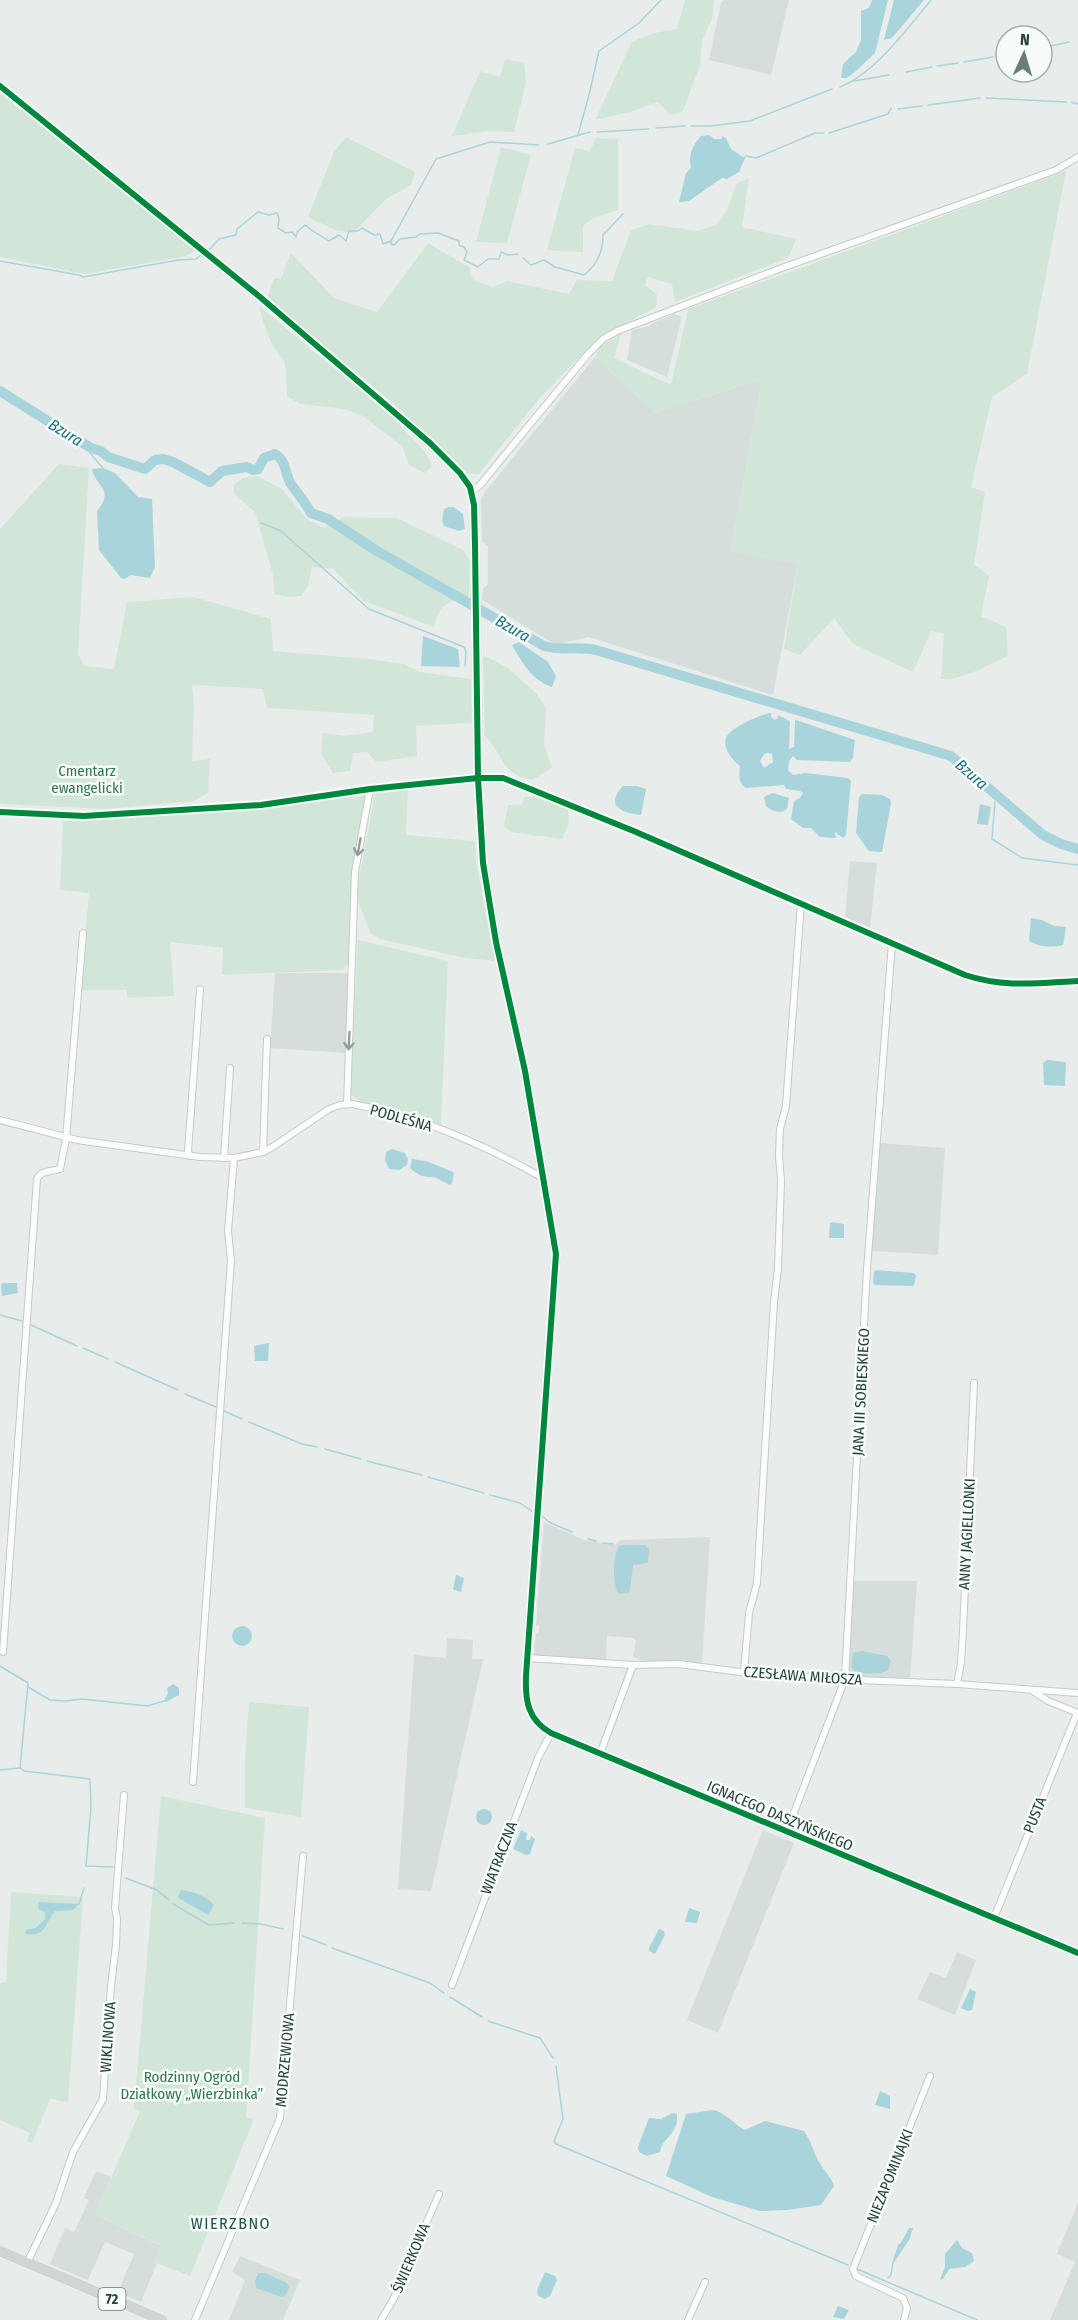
<svg xmlns="http://www.w3.org/2000/svg" width="1078" height="2320" font-family="'Fira Sans Condensed',sans-serif">
<style>
.built{fill:#d6dedb}
.green{fill:#d1e6d8}
.water{fill:#a9d4db;fill-rule:evenodd}
.lines{fill:none;stroke-linecap:round;stroke-linejoin:round}
.stream{stroke:#a9d4db;stroke-width:1.5}
.river{stroke:#a9d4db;stroke-width:10}
.street-casing{stroke:#c5cac8;stroke-width:8}
.secondary-casing{stroke:#c3cbc8;stroke-width:10}
.primary-casing{stroke:#c3ccc9;stroke-width:10}
.street{stroke:#fcfcfc;stroke-width:6}
.secondary{stroke:#fcfcfc;stroke-width:8}
.primary{stroke:#cfd7d5;stroke-width:9}
.cycleway-casing{stroke:#f7fbf9;stroke-width:10}
.cycleway{stroke:#00873e;stroke-width:6}
.oneway{stroke:#909f9b}
.labels{text-anchor:middle;stroke-width:5;stroke-linejoin:round;paint-order:stroke}
.shield{fill:#f7fbf9;stroke:#637a73;stroke-width:1.5}
.shield-label{font-size:14px;font-weight:bold;fill:#24423a}
.park-label{font-size:15px;fill:#2d7a4b;stroke:#f7fbf9}
.street-label{font-size:15px;fill:#24423a;stroke:#f7fbf9}
.water-label{font-size:16px;font-style:italic;fill:#1c6f80;stroke:#f7fbf9}
.neighbourhood-label{font-size:16px;letter-spacing:1.5px;fill:#1f5548;stroke:#f7fbf9}
</style>
<rect width="100%" height="100%" fill="#e8edeb"/>
<g class="built">
<path d="M724,0H789L771,75L709,60L721,3Z"/>
<path d="M675,314L682,317L667,377L627,360L632,330L650,326L652,323Z"/>
<path d="M595,357L655,413L762,379L731,551L798,564L773,695L589,637L559,644L551,642L482,600L483,589L488,584V547L482,541L481,499L484,493Z"/>
<path d="M850,861L877,863L870,928L845,917Z"/>
<path d="M275,973H347L350,983L345,1053L270,1048Z"/>
<path d="M880,1143L945,1148L938,1255L872,1251Z"/>
<path d="M544,1522L584,1540L614,1545L621,1540L710,1537L702,1664L683,1660L680,1662L643,1661L633,1657L636,1640L633,1638L607,1636L606,1660L536,1655L534,1653L536,1634L539,1632V1626L536,1625Z"/>
<path d="M854,1581H917L910,1680L854,1676L849,1672Z"/>
<path d="M447,1638L473,1640L472,1659H483L482,1664L431,1891L398,1889L414,1655L446,1658Z"/>
<path d="M763,1830L794,1843L718,2033L687,2020Z"/>
<path d="M957,1952L976,1960L955,2015L917,1999L930,1972L946,1978Z"/>
<path d="M96,2171L111,2177L95,2215L162,2246L155,2262L157,2263L141,2302L118,2292L134,2254L105,2242L88,2280L50,2264L65,2228L74,2232L89,2200L84,2198Z"/>
<path d="M1078,2203V2320H1050L1075,2262L1057,2254Z"/>
<path d="M240,2256L300,2280L283,2320H229L245,2280L232,2272Z"/>
</g>
<g class="green">
<path d="M685,0H714L712,19L702,40L700,65L683,111L670,115L658,102L630,112L595,120L632,42L654,33L677,29Z"/>
<path d="M505,59L524,63L526,83L514,132L489,131L452,136L480,71L500,77Z"/>
<path d="M0,93L173,232L196,250L186,256L85,274L0,257Z"/>
<path d="M346,137L415,172L411,185L386,199L353,233L335,230L308,217L334,152Z"/>
<path d="M596,138L618,139V210L593,218L583,226V252L547,250L575,148L590,151Z"/>
<path d="M501,147L531,155L507,243L476,242Z"/>
<path d="M1066,171L1027,374L992,397L971,487L985,492L974,564L989,576L981,616L1006,627L1008,656C988,665 964,680 941,679L944,633L931,631L913,672L853,644L834,618L800,655L784,649L798,564L731,552L762,379L655,413L595,357L600,347L621,334L614,358L671,385L688,309Z"/>
<path d="M749,178L742,227L796,239L788,258L675,302L672,284L648,277L645,285L657,295L656,307L625,324L602,334L538,400L479,474H466L395,405L267,298L274,278L281,279L291,253L334,298L377,312L428,243L469,267L473,280L493,287L507,281L569,294L577,280L612,281L631,230L649,224L699,231L717,224L726,212L737,183Z"/>
<path d="M259,306L390,415L427,454L432,466L425,473L409,465L402,446L363,416L344,409L300,404L287,396L285,362C270,346 264,327 259,306Z"/>
<path d="M59,464L89,468L78,654L84,666L114,669L127,602L194,597L271,619L273,651L369,659L404,664L420,672L471,679L472,723L416,726L417,756L376,762L367,752L353,753L350,771L333,773L321,754L323,733L345,736L373,732L374,715L267,708L263,689L192,685L194,706L192,761L210,759L208,793L194,801L107,809L0,804V529Z"/>
<path d="M257,476L282,489L307,519L324,528L344,517L397,518L463,550L470,561L469,597C446,602 440,604 434,627L364,601L333,569L312,567L308,585L302,596L288,597L275,594L273,575L255,512L234,494V485L242,478Z"/>
<path d="M483,655L507,667L537,694L546,709L544,744L552,768L532,780C498,772 506,757 485,736Z"/>
<path d="M408,789L406,835L475,841L476,862L495,961L460,957L380,939L371,934L358,901L357,890L375,793Z"/>
<path d="M366,795L352,872L348,963L343,970L222,975L223,948L170,942L174,996L127,998V990H80L89,893L60,890L63,821L315,802Z"/>
<path d="M536,796L568,808L569,823L562,839L511,832L504,826L508,805H522L524,797Z"/>
<path d="M358,940L448,961L441,1124L360,1102L350,1093Z"/>
<path d="M249,1702L309,1707L301,1817L245,1808V1761Z"/>
<path d="M161,1796L265,1818L246,2118L254,2119L190,2276L154,2262L161,2245L95,2215L140,2111L134,2108Z"/>
<path d="M11,1892L83,1897L68,2102L50,2099L32,2143L27,2141L30,2133L0,2120V1983L6,1982Z"/>
</g>
<g class="water">
<path d="M872,0H888L875,53L856,71L847,78H841L843,64L856,52L861,40V11L869,8Z"/>
<path d="M894,0H924L892,38L884,40Z"/>
<path d="M709,135L714,139H722V136L726,138L731,149L743,157L746,156L739,172L727,179L722,178L689,201L679,202L686,173L691,168C688,157 692,145 701,136Z"/>
<path d="M103,468L115,473L138,497L152,499L155,567L150,578L131,575L124,579L121,578L99,550L97,511C116,489 94,485 92,469Z"/>
<path d="M449,507H454L463,514L465,529L459,531L444,526L442,521L444,509Z"/>
<path d="M423,636L458,649L460,667L421,666Z"/>
<path d="M519,642L548,662L556,676L552,687C532,680 523,664 512,645Z"/>
<path d="M771,713V717L775,720L778,718V715L790,721L789,749L794,747L795,721L796,720L855,740L853,758L850,762L797,760L793,756L789,761L788,770L793,775L805,773L848,778L851,781L846,835L843,838L835,832L836,838L820,837L811,828H803L791,819L794,801L800,798L803,793L800,791L786,789L784,785L746,788C738,783 739,774 740,766C733,761 722,748 726,738C729,728 761,714 771,713ZM768,753L772,754L773,762L764,768L760,761L764,754Z"/>
<path d="M623,786H637L646,789L641,815C622,813 604,806 623,786Z"/>
<path d="M773,793L789,798L787,809C781,814 772,812 766,806L764,797Z"/>
<path d="M862,794L882,795L890,799L891,803L882,852L869,851L856,833L859,797Z"/>
<path d="M980,804L991,807L988,825L977,824Z"/>
<path d="M1031,918L1042,920L1054,926L1066,927L1063,945C1052,948 1039,947 1029,941Z"/>
<path d="M1047,1060L1066,1062L1065,1086L1044,1085L1043,1063Z"/>
<path d="M392,1149L405,1153L408,1159L407,1165L399,1170L389,1169L385,1160L386,1152Z"/>
<path d="M412,1159L426,1161L453,1172L454,1173L452,1183L450,1185L434,1177C425,1178 417,1175 410,1168Z"/>
<path d="M832,1222L844,1224V1238H829L830,1223Z"/>
<path d="M876,1270L913,1273L916,1275L915,1282L913,1286L875,1285L873,1283L874,1272Z"/>
<path d="M3,1283H17L18,1293L2,1296L1,1285Z"/>
<path d="M269,1343L268,1361H255L254,1346Z"/>
<path d="M623,1545H645L649,1549L648,1563L633,1565L630,1590L629,1593L620,1594L617,1592C613,1579 612,1558 619,1546Z"/>
<path d="M456,1575L464,1578L461,1592L453,1589Z"/>
<circle cx="242" cy="1636" r="10"/>
<path d="M862,1651L887,1656L891,1661L888,1670C879,1676 862,1674 853,1670L851,1667L853,1653Z"/>
<path d="M173,1684L179,1688V1695L166,1702L164,1701L168,1693L167,1688Z"/>
<circle cx="484" cy="1817" r="8"/>
<path d="M521,1830L527,1833L526,1840H530L531,1836L535,1839L530,1854L526,1855L513,1849Z"/>
<path d="M181,1890C193,1891 206,1896 214,1905L208,1915L180,1899L178,1896Z"/>
<path d="M39,1902L79,1904L73,1910L55,1911C45,1922 47,1937 26,1934V1930L36,1928L45,1919V1912L38,1909Z"/>
<path d="M689,1908L700,1912L697,1923L685,1922Z"/>
<path d="M659,1929L664,1931L665,1935L655,1954L649,1951V1948Z"/>
<path d="M970,1989L976,1992L972,2010L968,2011L961,2008Z"/>
<path d="M880,2091L890,2096V2109L875,2105Z"/>
<path d="M713,2110C725,2112 734,2124 745,2130L765,2121L804,2131C811,2141 813,2151 819,2162C824,2171 831,2176 834,2186L821,2205L787,2210L760,2211L712,2197L666,2176L686,2114Z"/>
<path d="M672,2113L677,2114C677,2120 678,2122 675,2127C671,2137 661,2142 660,2152L647,2156L639,2152L638,2147L649,2118L661,2119Z"/>
<path d="M909,2228H913L909,2240L893,2264V2260L898,2245L901,2243Z"/>
<path d="M957,2240L962,2248L972,2253L974,2261L965,2267L949,2269L943,2279L940,2280L945,2267V2254Z"/>
<path d="M545,2272L555,2276L557,2280L550,2296L545,2299L538,2296L537,2290Z"/>
<path d="M258,2273H265L287,2283L289,2287L286,2295L282,2297L256,2288L255,2281Z"/>
<path d="M838,2306L849,2310L844,2319L833,2317Z"/>
</g>
<g class="lines">
<g class="stream">
<path d="M1042,48L1069,42"/>
<path d="M999,56L1006,54"/>
<path d="M964,62L993,57"/>
<path d="M937,66L958,63"/>
<path d="M906,72L932,67"/>
<path d="M854,81L889,75"/>
<path d="M840,87C875,73 907,29 931,0"/>
<path d="M986,98L1066,102"/>
<path d="M1071,102L1078,104"/>
<path d="M928,105L980,98"/>
<path d="M898,109L922,106"/>
<path d="M691,126H710L750,121L832,89"/>
<path d="M656,128L685,126"/>
<path d="M597,132L649,129"/>
<path d="M829,133L888,114L891,108"/>
<path d="M578,135L589,95L599,51L639,23L661,0"/>
<path d="M548,144L590,132"/>
<path d="M746,156L756,158L815,133H824"/>
<path d="M391,241L436,159L490,142L539,145"/>
<path d="M209,250L219,239L236,235L237,229L258,212L269,215L277,213L279,218L278,228L286,233L292,232L296,237L297,232L305,225C313,232 320,235 329,241L339,235L346,241L349,231H358L362,228L374,235L380,234L383,244L391,241V244L394,245L400,239L416,237L420,234L438,233L459,241V245L464,247L467,252L464,260L478,267L488,259H499L501,252L508,255L518,254"/>
<path d="M523,258L531,265L544,260L555,267L584,275C597,265 603,250 603,235L623,214"/>
<path d="M0,261L79,275L83,277L178,260L196,259L201,255"/>
<path d="M91,448L90,453L103,468"/>
<path d="M261,523L281,531L369,609L464,647L466,652L465,666"/>
<path d="M995,802L992,839L1022,858L1078,865"/>
<path d="M0,1315L22,1321"/>
<path d="M29,1324L77,1346"/>
<path d="M83,1348L108,1359"/>
<path d="M115,1362L178,1390"/>
<path d="M185,1394L216,1407"/>
<path d="M224,1411L242,1419"/>
<path d="M249,1422L302,1444L317,1447"/>
<path d="M325,1449L361,1459"/>
<path d="M367,1461L422,1475"/>
<path d="M428,1477L484,1493"/>
<path d="M490,1495L520,1503L533,1512"/>
<path d="M542,1516L549,1522L572,1532"/>
<path d="M588,1539L596,1541"/>
<path d="M603,1543L613,1544"/>
<path d="M0,1666L28,1683L20,1768L0,1770"/>
<path d="M28,1687L50,1700L67,1701L82,1699L147,1706L164,1701"/>
<path d="M20,1768L24,1771L90,1779L91,1807L86,1866L113,1867"/>
<path d="M126,1878L157,1890L169,1900"/>
<path d="M79,1904L84,1888"/>
<path d="M173,1904L209,1925L234,1923"/>
<path d="M242,1923L261,1924L283,1929"/>
<path d="M303,1936L326,1945"/>
<path d="M332,1948L430,1983L444,1993"/>
<path d="M450,1997L482,2017"/>
<path d="M488,2021L540,2038L553,2058"/>
<path d="M556,2066L563,2119L554,2141L556,2144L848,2265"/>
<path d="M857,2269L977,2320"/>
<path d="M888,2278L891,2275L893,2262"/>
</g>
<path class="river" d="M0,391L91,448L101,451L108,457L145,469L155,460L163,459L173,462L210,482L222,471L247,467L253,470L258,469L264,458L275,454C287,461 284,473 291,484C298,494 305,502 311,513L328,519L377,551L544,646C562,651 578,646 596,650L951,756L1043,835L1061,844L1078,849"/>
<defs>
<g id="street">
<path d="M472,492L480,485L588,354L603,339L617,331L779,269L1056,170L1078,157"/>
<path d="M0,812L84,816L261,805L370,789L478,778H503L636,832L965,975C1004,988 1038,983 1078,981"/>
<path d="M347,1104L355,872L370,789"/>
<path d="M0,1120L77,1140L200,1157L234,1158L263,1152L271,1148L329,1109L340,1105L352,1104C419,1116 483,1144 541,1177"/>
<path d="M263,1152L267,1039"/>
<path d="M190,1156L188,1151L200,989"/>
<path d="M224,1158L230,1068"/>
<path d="M3,1652L37,1179C41,1170 51,1172 60,1169L66,1139L83,933"/>
<path d="M528,1658L633,1665L679,1664L740,1672L834,1679L957,1684L1078,1693"/>
<path d="M744,1672L749,1613L757,1583L774,1302L778,1268L781,1181L779,1156L780,1129L786,1106L801,903"/>
<path d="M957,1684L961,1663L963,1631L974,1383"/>
<path d="M1033,1691L1048,1701L1078,1713"/>
<path d="M600,1754L633,1665"/>
<path d="M193,1782L231,1261L228,1231L234,1158"/>
<path d="M787,1831L845,1679L867,1269L892,943"/>
<path d="M994,1918L1077,1713"/>
<path d="M452,1985L538,1758L551,1733"/>
<path d="M27,2263L56,2203L73,2152L103,2099L111,1986L116,1945L117,1919L115,1908L124,1795"/>
<path d="M195,2320L280,2118L303,1856"/>
<path d="M381,2320L393,2300L439,2194"/>
<path d="M688,2320L705,2282"/>
<path d="M904,2320L907,2308L903,2298L856,2276L853,2269L930,2076"/>
</g>
<path id="secondary" d="M0,86L260,297L430,443L460,473L470,487L474,505L475,544L478,778L483,863L496,942L525,1071L556,1254L526,1676C525,1701 528,1720 551,1733L1078,1953"/>
<path id="primary" d="M0,2251L162,2320"/>
</defs>
<use href="#street" class="street-casing"/>
<use href="#secondary" class="secondary-casing"/>
<use href="#primary" class="primary-casing"/>
<use href="#street" class="street"/>
<use href="#secondary" class="secondary"/>
<use href="#primary" class="primary"/>
<defs>
<g id="cycleway">
<path d="M0,86L260,297L430,443L460,473L470,487L474,505L475,544L478,778L483,863L496,942L525,1071L556,1254L526,1676C525,1701 528,1720 551,1733L1078,1953"/>
<path d="M0,812L84,816L261,805L370,789L478,778H503L636,832L965,975C1004,988 1038,983 1078,981"/>
</g>
</defs>
<use href="#cycleway" class="cycleway-casing"/>
<use href="#cycleway" class="cycleway"/>
</g>
<defs><path id="oneway-shaft" d="M-6 0H5M1.5-3L5.5 0L1.5 3" fill="none" stroke-width="1.6" stroke-linecap="round" stroke-linejoin="round" transform="scale(1.5)"/></defs>
<g class="oneway">
<use href="#oneway-shaft" transform="translate(359 847) rotate(100)"/>
<use href="#oneway-shaft" transform="translate(349 1041) rotate(93)"/>
</g>
<g class="labels">
<rect class="shield" x="98.5" y="2288" width="27" height="22" rx="4.5"/>
<g class="shield-label">
<text x="112" y="2304">72</text>
</g>
<g class="park-label">
<text x="87" y="776">Cmentarz<tspan x="87" dy="17">ewangelicki</tspan></text>
<text x="192" y="2082">Rodzinny Ogród<tspan x="192" dy="17">Działkowy „Wierzbinka”</tspan></text>
</g>
<g class="street-label">
<text transform="translate(401 1118) rotate(16)" y="5">PODLEŚNA</text>
<text transform="translate(861 1392) rotate(-87)" y="5">JANA III SOBIESKIEGO</text>
<text transform="translate(967 1534) rotate(-87)" y="5">ANNY JAGIELLONKI</text>
<text transform="translate(803 1676) rotate(4)" y="5">CZESŁAWA MIŁOSZA</text>
<text transform="translate(1035 1815) rotate(-68)" y="5">PUSTA</text>
<text transform="translate(780 1816) rotate(23)" y="5">IGNACEGO DASZYŃSKIEGO</text>
<text transform="translate(499 1858) rotate(-69)" y="5">WIATRACZNA</text>
<text transform="translate(108 2037) rotate(-86)" y="5">WIKLINOWA</text>
<text transform="translate(285 2060) rotate(-85)" y="5">MODRZEWIOWA</text>
<text transform="translate(890 2176) rotate(-68)" y="5">NIEZAPOMINAJKI</text>
<text transform="translate(411 2258) rotate(-67)" y="5">ŚWIERKOWA</text>
</g>
<g class="water-label">
<text transform="translate(66 432) rotate(32)" y="6">Bzura</text>
<text transform="translate(513 628) rotate(30)" y="6">Bzura</text>
<text transform="translate(972 774) rotate(41)" y="6">Bzura</text>
</g>
<g class="neighbourhood-label">
<text x="231" y="2229">WIERZBNO</text>
</g>
</g>
<g transform="translate(1024 54) rotate(4)"><circle r="28" fill="#f7fbf9" stroke="#a3b1ad" stroke-width="1.5"/>
<path d="M0-4.5L10 22L0 15L-10 22Z" fill="#697e78"/>
<text y="-9" font-size="16" font-weight="bold" text-anchor="middle" fill="#24423a">N</text>
</g>
</svg>
